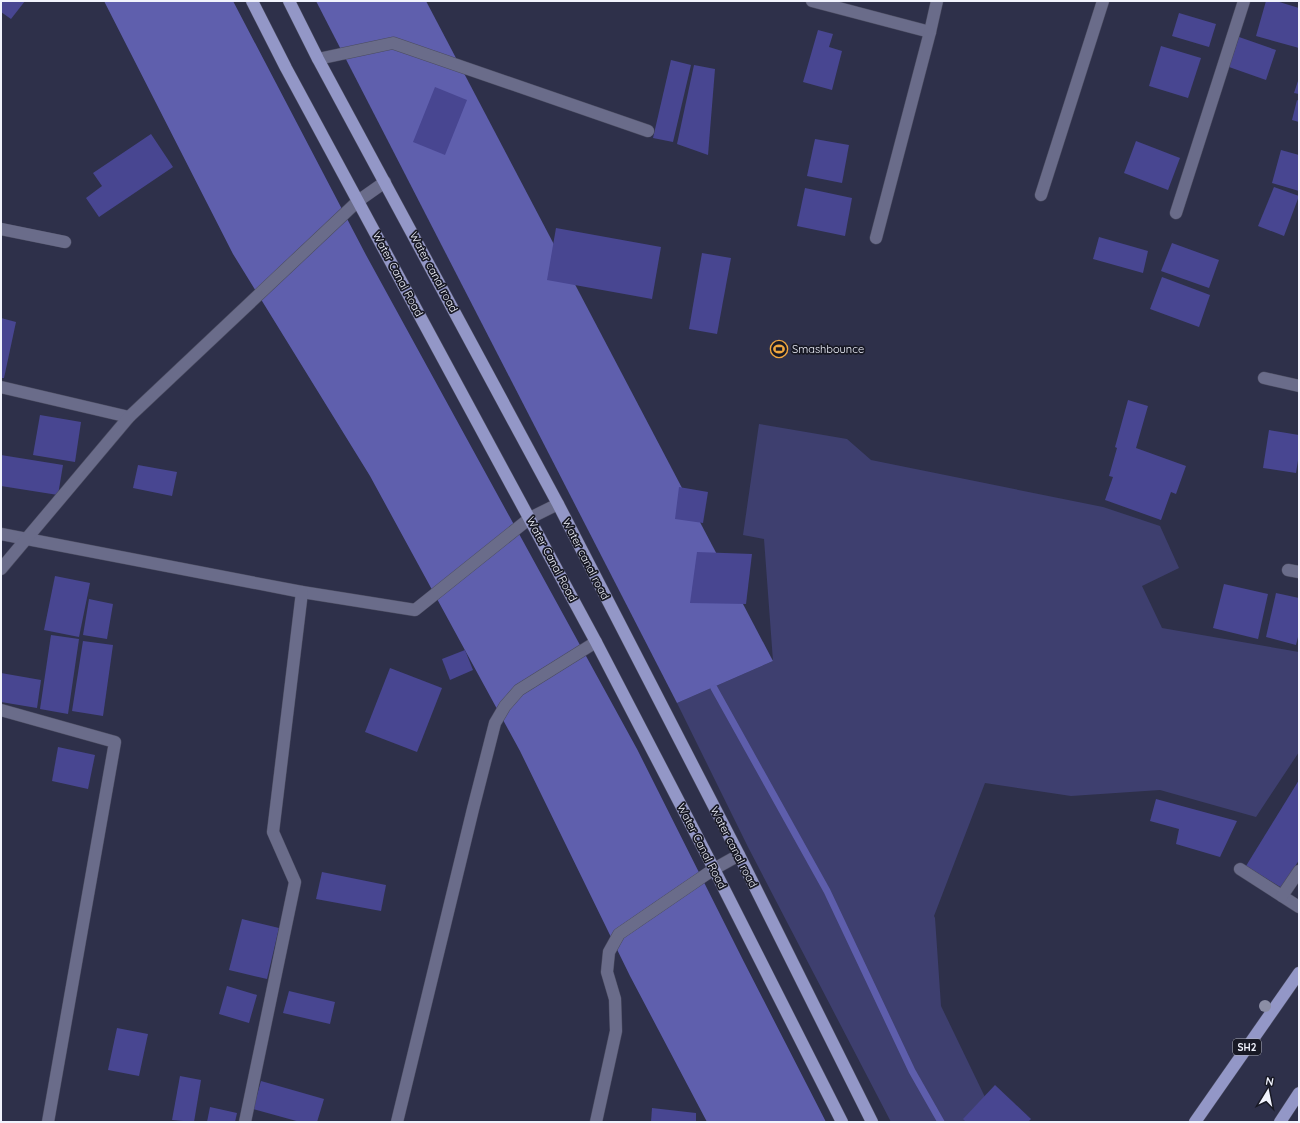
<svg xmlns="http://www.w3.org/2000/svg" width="1300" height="1123" font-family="Quicksand,sans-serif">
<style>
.green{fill:#3e3f6f}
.forest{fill:#5f5fad}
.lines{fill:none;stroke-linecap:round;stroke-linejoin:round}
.stream{stroke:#5e5eac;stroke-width:7}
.building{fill:#484691}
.minor-casing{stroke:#4b4c61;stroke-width:13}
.major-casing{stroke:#4b4c61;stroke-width:13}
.minor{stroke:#6a6c8a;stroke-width:12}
.major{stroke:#9397c7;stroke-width:12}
.tree{fill:#8c8ea5}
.labels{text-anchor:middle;stroke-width:3.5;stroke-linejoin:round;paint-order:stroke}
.shield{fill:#181925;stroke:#b0b2bc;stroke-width:1}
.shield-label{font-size:10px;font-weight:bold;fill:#f1f3fd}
.street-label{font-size:11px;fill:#f1f3fd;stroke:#181925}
.poi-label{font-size:11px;fill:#f1f3fd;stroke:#181925;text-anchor:start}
</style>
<rect width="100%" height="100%" fill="#2e304a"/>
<path class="green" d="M759,424L847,439L871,460L1103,507L1160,526L1179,568L1142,586L1162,628L1299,652V752L1256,817L1160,790L1071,796L985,783L934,916L935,918L941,1006L997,1122H891L748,847L677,703L773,661L764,539L743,535Z"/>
<g class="forest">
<path d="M104,1H233L366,255L637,749L744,962L826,1122H707L630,976L520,751L370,476L233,254Z"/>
<path d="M316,1H426L773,661L677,703Z"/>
</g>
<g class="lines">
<path class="stream" d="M714,688L827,891L912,1071L941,1122"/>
</g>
<g class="building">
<path d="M1,1H25L11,19L1,12Z"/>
<path d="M1266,1H1276L1299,8V48L1256,36Z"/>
<path d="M1179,13L1216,24L1209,47L1172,36Z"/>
<path d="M818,30L833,34L829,47L842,51L832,90L803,82Z"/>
<path d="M1239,37L1276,50L1266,80L1229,67Z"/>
<path d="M1161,46L1201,58L1188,98L1149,86Z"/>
<path d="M671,60L691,65L673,142L653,138Z"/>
<path d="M694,65L715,69L708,155L677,144Z"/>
<path d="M1299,78V94L1294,93Z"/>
<path d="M435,87L467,100L445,155L413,142Z"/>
<path d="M1297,100L1299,101V122L1292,120Z"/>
<path d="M151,134L173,167L99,217L86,198L102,186L93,173Z"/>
<path d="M815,139L849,145L842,183L807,176Z"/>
<path d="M1136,141L1180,158L1168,190L1124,173Z"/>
<path d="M1281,150L1299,155V191L1272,183Z"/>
<path d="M1274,187L1299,196L1284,236L1258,226Z"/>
<path d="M805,188L852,198L845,236L797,226Z"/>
<path d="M556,228L661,247L652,299L547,280Z"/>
<path d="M1099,237L1148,251L1143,273L1093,259Z"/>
<path d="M1172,243L1219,260L1209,288L1161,271Z"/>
<path d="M702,253L731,258L717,334L689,329Z"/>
<path d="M1162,277L1210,295L1199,327L1150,309Z"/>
<path d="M1,318L16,322L4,378H1Z"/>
<path d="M1128,400L1148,406L1136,448L1186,466L1176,494L1171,492L1161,520L1105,500L1113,477L1109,476L1117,448L1115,447Z"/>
<path d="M40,415L81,422L75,462L33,455Z"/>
<path d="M1269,430L1299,435V454L1296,473L1263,468Z"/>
<path d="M1,455L63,465L58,495L1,486Z"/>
<path d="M138,465L177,472L172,496L133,488Z"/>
<path d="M679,487L708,492L703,523L675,519Z"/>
<path d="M697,552L752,554L746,604L690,603Z"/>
<path d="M55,576L90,583L79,637L44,630Z"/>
<path d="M1224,584L1268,594L1258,639L1213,628Z"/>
<path d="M1276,593L1299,598V633L1296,645L1266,637Z"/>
<path d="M89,599L113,604L107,639L83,635Z"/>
<path d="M51,635L79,639L68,714L40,709Z"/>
<path d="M83,641L113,645L103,716L72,711Z"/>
<path d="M465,650L473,670L450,680L442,659Z"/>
<path d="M390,668L442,688L417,752L365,732Z"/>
<path d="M1,673L41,680L37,708L1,702Z"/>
<path d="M58,747L95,755L88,789L52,781Z"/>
<path d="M1299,780V860L1282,888L1246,866Z"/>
<path d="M1156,799L1237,821L1220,857L1176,844L1179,829L1150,821Z"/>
<path d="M322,872L386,885L381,911L316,899Z"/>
<path d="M242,919L279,928L267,979L229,970Z"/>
<path d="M227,986L257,995L249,1023L219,1014Z"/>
<path d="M289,991L335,1002L330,1024L283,1013Z"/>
<path d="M117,1028L148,1034L139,1076L108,1070Z"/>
<path d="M180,1076L201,1080L194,1122L172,1120Z"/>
<path d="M261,1081L324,1099L317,1122H300L253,1109Z"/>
<path d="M995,1085L1031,1119L1028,1122H966L963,1119Z"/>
<path d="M210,1107L237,1113L235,1122H207Z"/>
<path d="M652,1108L696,1113V1122H651Z"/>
</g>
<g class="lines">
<defs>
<g id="minor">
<path d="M812,1L930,32"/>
<path d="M318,59L393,43L648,131"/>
<path d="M1041,195L1103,1"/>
<path d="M1176,213L1244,1"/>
<path d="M1,229L65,242"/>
<path d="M876,238L930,32L937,1"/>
<path d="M1264,378L1299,386"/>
<path d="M1,387L129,417"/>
<path d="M1,534L302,592L415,610L530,518L558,504"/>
<path d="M1,569L129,417L358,201L385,182"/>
<path d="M1288,570L1299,572"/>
<path d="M1,710L115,742L48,1122"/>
<path d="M1240,869L1299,907"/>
<path d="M1282,896L1299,871"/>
<path d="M245,1122L295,882L273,832L302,592"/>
<path d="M397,1122L473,809L495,723L505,706L519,690L596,642"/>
<path d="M596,1122L616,1031L615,999L607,972L609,952L619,934L714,869L739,855"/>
</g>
<g id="major">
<path d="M252,1L286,68L596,642L714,869L842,1122"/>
<path d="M289,1L318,59L558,504L739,855L872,1122"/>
<path d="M1195,1122L1299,973"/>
<path d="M1280,1122L1299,1093"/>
</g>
</defs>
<use href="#minor" class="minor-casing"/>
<use href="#major" class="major-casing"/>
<use href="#minor" class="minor"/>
<use href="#major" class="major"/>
</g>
<circle class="tree" cx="1265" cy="1006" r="6"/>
<defs>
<symbol id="stadium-ring" viewBox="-11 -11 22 22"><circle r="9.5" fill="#181925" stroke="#f0a63f" stroke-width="1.5"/><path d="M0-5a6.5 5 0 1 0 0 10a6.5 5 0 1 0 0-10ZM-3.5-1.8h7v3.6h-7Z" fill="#f0a63f"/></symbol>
</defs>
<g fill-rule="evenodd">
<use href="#stadium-ring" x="769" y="339" width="20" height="20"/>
</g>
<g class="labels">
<rect class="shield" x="1233" y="1039" width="28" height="16" rx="3"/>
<g class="shield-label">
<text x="1247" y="1051">SH2</text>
</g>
<g class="street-label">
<text transform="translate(434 272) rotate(62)" y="4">Water canal road</text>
<text transform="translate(398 274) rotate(62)" y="4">Water Canal Road</text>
<text transform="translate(552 559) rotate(62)" y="4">Water Canal Road</text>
<text transform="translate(586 559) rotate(63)" y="4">Water canal road</text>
<text transform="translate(702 846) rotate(63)" y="4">Water Canal Road</text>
<text transform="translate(734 847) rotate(63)" y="4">Water canal road</text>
</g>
<g class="poi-label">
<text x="792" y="353">Smashbounce</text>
</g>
</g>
<rect width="1300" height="1123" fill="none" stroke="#f1f3fd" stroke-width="4"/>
<g transform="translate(1268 1091) rotate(10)" stroke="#181925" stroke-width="3" paint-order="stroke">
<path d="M0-3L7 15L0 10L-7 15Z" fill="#f1f3fd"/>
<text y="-6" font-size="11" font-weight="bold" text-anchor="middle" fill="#f1f3fd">N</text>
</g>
</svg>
